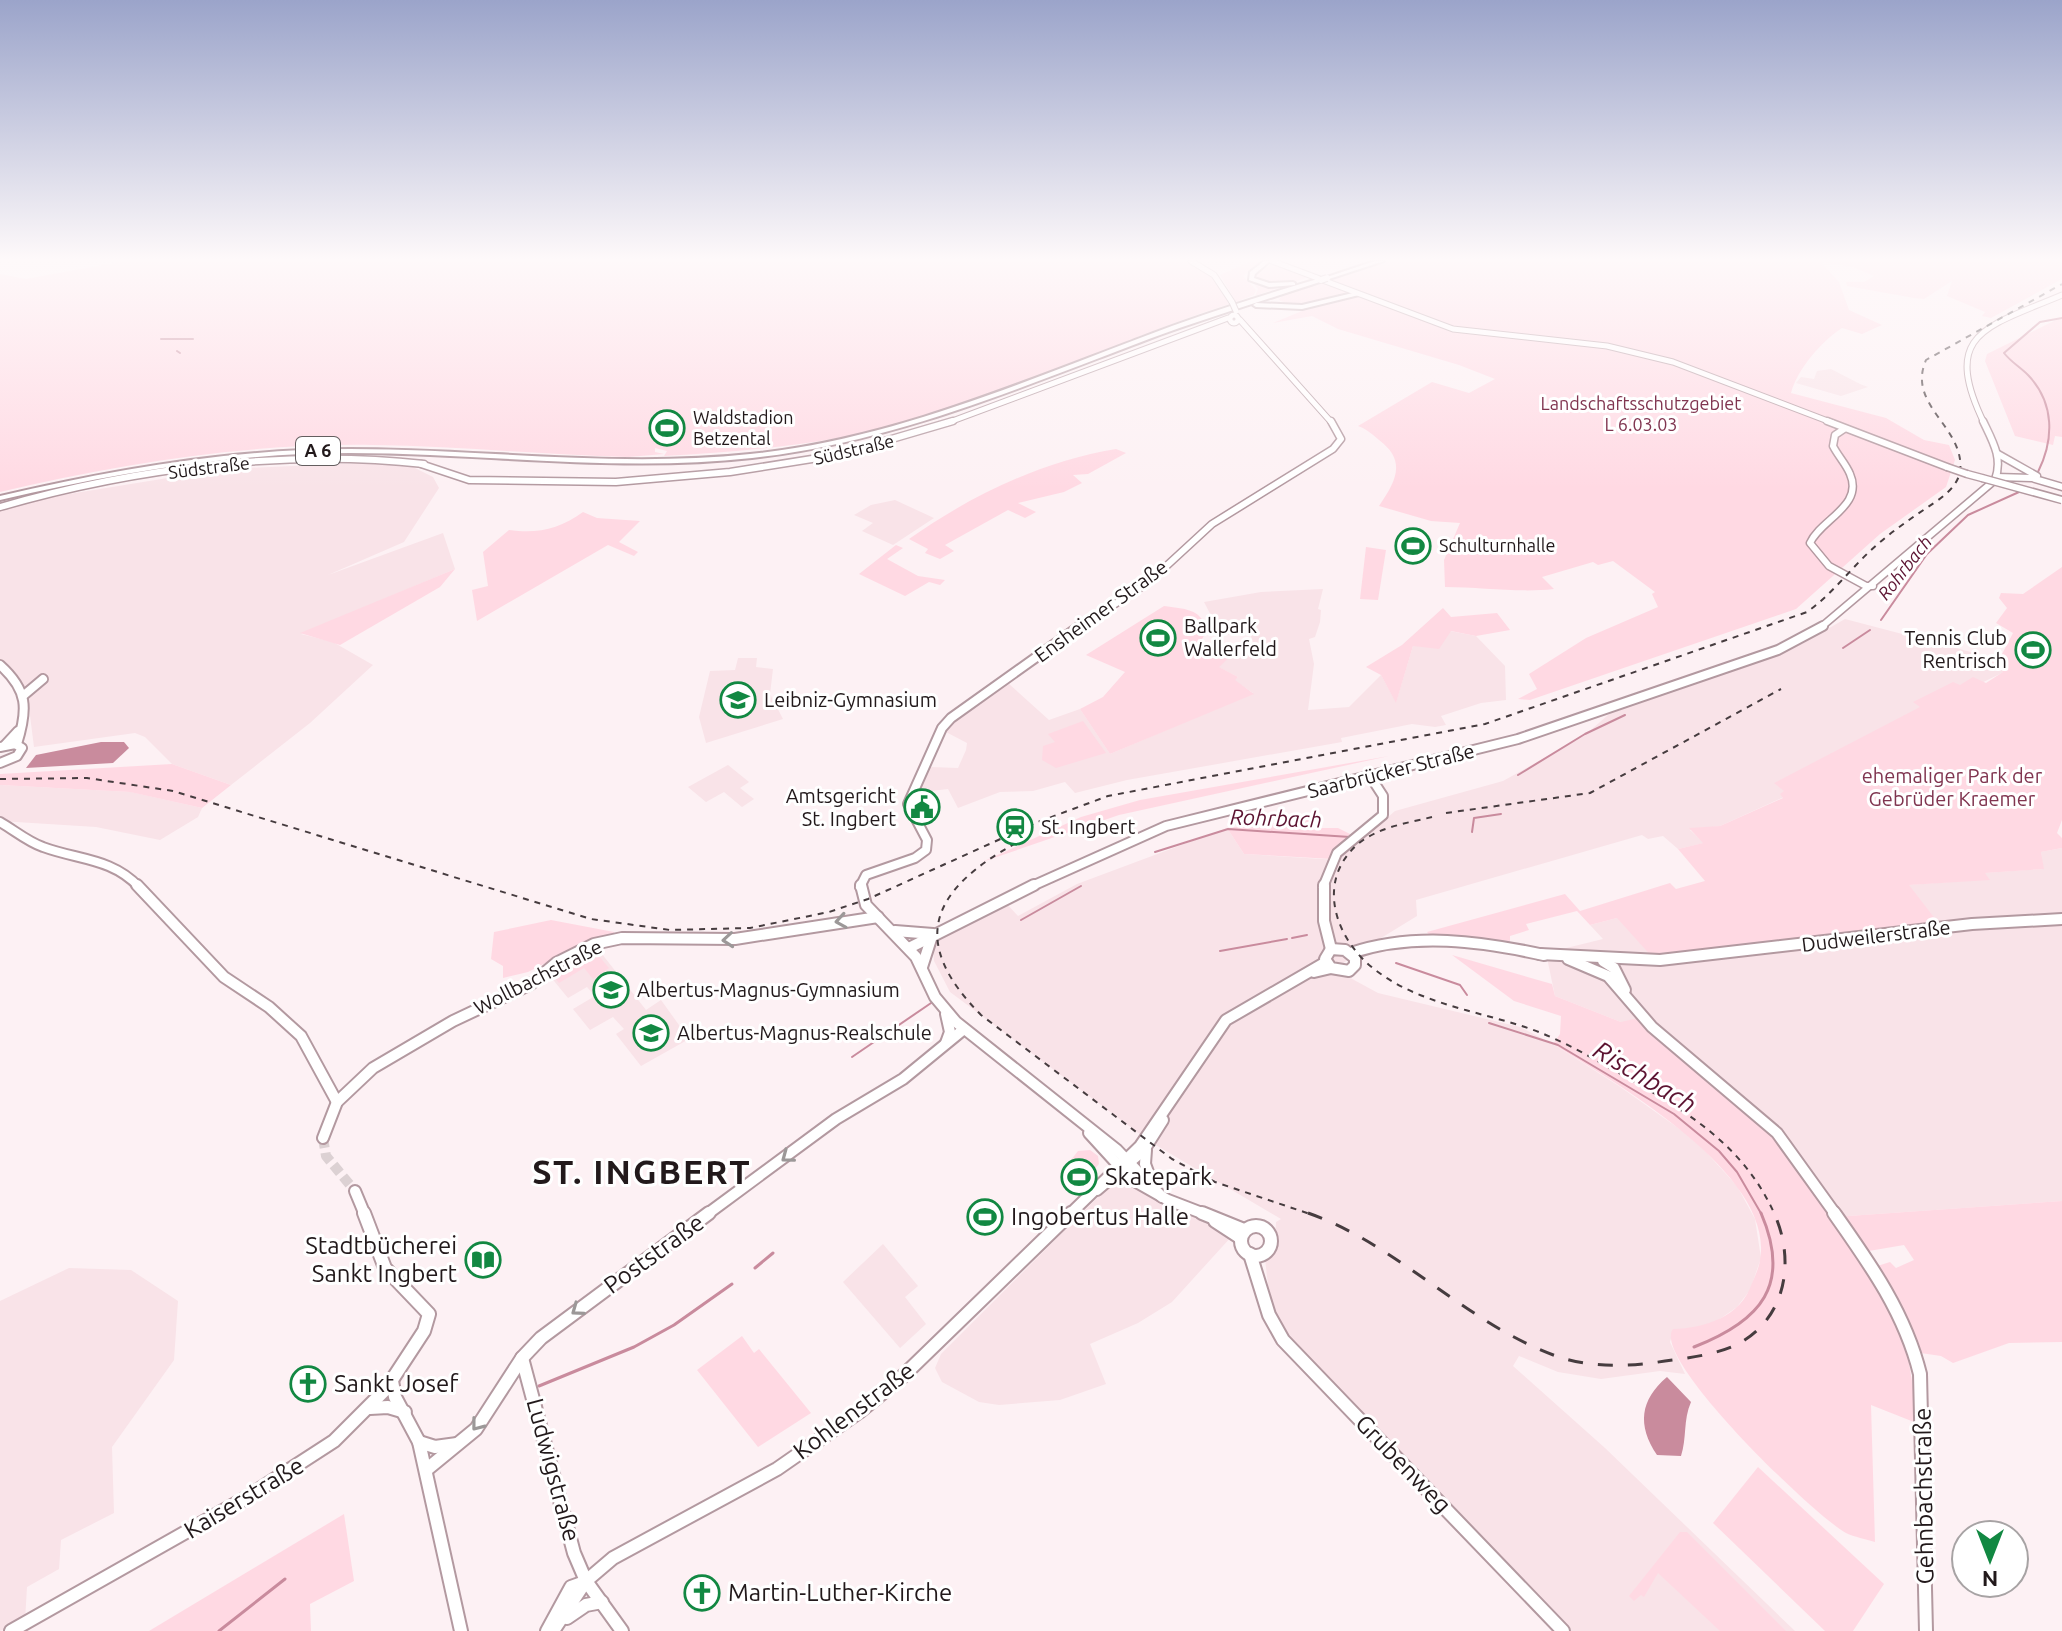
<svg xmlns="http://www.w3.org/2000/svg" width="2062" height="1631" font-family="Ubuntu,sans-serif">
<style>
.built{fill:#f9e3e8}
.green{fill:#ffd9e3;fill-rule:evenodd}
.water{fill:#c98b9d}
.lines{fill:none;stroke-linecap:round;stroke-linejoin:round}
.stream-far1{stroke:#c98b9d;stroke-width:2}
.stream{stroke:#c98b9d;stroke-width:3}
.secondary-tunnel{stroke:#dcd1d3;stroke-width:10;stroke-dasharray:10 5;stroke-linecap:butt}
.secondary-far4-casing{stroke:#b399a0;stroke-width:7}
.secondary-far3-casing{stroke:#b399a0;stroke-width:9}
.secondary-far2-casing{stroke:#b399a0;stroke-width:12}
.secondary-far1-casing{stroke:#b399a0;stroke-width:14}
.secondary-casing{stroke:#b399a0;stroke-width:16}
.highway-casing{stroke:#b399a0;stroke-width:4}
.secondary-far4{stroke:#fff;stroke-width:5}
.secondary-far3{stroke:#fff;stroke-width:6}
.secondary-far2{stroke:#fff;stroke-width:8}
.secondary-far1{stroke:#fff;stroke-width:10}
.secondary{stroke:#fff;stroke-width:12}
.highway{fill:#fff;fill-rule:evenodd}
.rail-far1{stroke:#463c3f;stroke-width:2;stroke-dasharray:6 6;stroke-linecap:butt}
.rail{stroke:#463c3f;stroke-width:3;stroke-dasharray:15 15;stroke-linecap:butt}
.secondary-bridge-far1-casing{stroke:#b399a0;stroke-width:7;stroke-linecap:butt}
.secondary-bridge-casing{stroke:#b399a0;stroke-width:9;stroke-linecap:butt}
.highway-bridge-casing{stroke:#b399a0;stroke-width:8;stroke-linecap:butt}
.secondary-bridge-far1{stroke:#fff;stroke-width:5}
.secondary-bridge{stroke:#fff;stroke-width:6}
.highway-bridge{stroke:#fff;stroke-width:6}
.oneway{stroke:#9c9898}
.labels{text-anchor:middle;stroke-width:6;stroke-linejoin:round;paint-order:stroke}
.far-park-label{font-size:18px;fill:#803550;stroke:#fff}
.far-poi-label{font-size:18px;fill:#22191b;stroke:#fff;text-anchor:start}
.far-street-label{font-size:18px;fill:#22191b;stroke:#fff}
.shield{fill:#fff;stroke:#645e5f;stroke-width:2}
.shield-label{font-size:18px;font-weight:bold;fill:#22191b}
.far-water-label{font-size:18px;font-style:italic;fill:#5c1331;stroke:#fff}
.street-label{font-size:20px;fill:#22191b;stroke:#fff}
.poi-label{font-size:20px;fill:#22191b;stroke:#fff;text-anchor:start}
.park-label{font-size:20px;fill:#803550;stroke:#fff}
.water-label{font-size:22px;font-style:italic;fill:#5c1331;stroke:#fff}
.near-poi-label{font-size:24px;fill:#22191b;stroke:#fff;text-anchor:start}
.near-street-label{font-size:24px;fill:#22191b;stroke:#fff}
.near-water-label{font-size:26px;font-style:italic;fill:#5c1331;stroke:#fff}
.near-district-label{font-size:34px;font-weight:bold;letter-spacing:2px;fill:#22191b;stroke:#fff}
</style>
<rect width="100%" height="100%" fill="#fdf1f4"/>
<g class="built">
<path d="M1831,369L1860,384L1868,387L1841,396L1796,383L1801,377L1814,379L1817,371Z"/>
<path d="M359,463L411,466L433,477L439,488L404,542L328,575L443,533L455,569L301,634L333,642L373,665L310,723L231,785L172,764L145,737L135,733L34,747L27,692L0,659V509L63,495L223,469Z"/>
<path d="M895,500L934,518L893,545L862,531L873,523L854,515L871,505Z"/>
<path d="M1323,589L1318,609L1321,610L1320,622L1315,637L1309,639L1314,664L1308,710L1349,707L1381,675L1396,702L1413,646L1450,631L1476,636L1505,666L1506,700L1481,703L1441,716L1446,725L1435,727L1412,724L1341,738L1342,742L1127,780L1075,793L1065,782L1033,791L1000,792L958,808L948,789L923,792L920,785L930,767L958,768L966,750L967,743L944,731L948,725L1008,683L1049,720L1080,709L1110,754L1253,693L1234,680L1238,677L1218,667L1234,653L1256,651L1250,633L1215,636L1219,631L1204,602L1261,592Z"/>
<path d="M1845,619L1990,657L2004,672L1775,783L1785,791L1784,797L1720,826L1690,830L1704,843L1678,849L1663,836L1648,839L1642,835L1416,900L1417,916L1355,954L1331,973L1343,974L1378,993L1520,1027L1553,1044L1619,1086L1695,1140L1737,1186L1755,1219L1761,1258L1750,1290L1737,1307L1717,1321L1702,1329H1674L1670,1342L1685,1374L1660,1371L1601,1379L1558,1372L1519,1356L1513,1366L1605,1448L1795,1631H1570L1293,1346L1271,1311L1265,1259L1275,1246L1276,1222L1281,1219L1149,1141L950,992L934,961L932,936L1005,902L1018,916L1077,884L1227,828L1244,854L1338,860L1395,811L1503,781L1584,736L1616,708L1796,647Z"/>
<path d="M738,658H757L756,667L773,669L770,694L783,719L706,743L699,717L710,671L735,670Z"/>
<path d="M728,765L749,782L740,788L754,799L742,807L724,792L706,802L688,787Z"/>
<path d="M0,785L131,792L202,808L198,817L160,840L96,827L0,821Z"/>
<path d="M2062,848V1201L1834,1217L1621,1022L1555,996L1546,953L1603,939L1590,925L1617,918L1939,924L1908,885L1989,879L1984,873L2043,869L2041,852Z"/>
<path d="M598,949L646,1010L661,1000L689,1039L641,1066L616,1034L624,1029L613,1017L590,1030L573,1009L595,996L587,987L568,998L550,976L571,960Z"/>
<path d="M1121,1174L1232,1236L1172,1302L1138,1323L1090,1344L1106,1384L1060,1400L999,1405L979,1402L942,1382L935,1368L941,1354Z"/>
<path d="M883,1244L918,1286L905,1297L926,1324L900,1348L843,1282Z"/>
<path d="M69,1268L131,1270L178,1301L174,1360L112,1447L114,1513L61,1540L59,1569L27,1587L25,1621L0,1631V1301Z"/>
</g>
<g class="green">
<path d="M124,261H1188L1216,280L1229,304C1119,339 1016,393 904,423C825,445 745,451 664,456L667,451L655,448V452L664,454L628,457C543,455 458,446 373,445C248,443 121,463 0,492V274L26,279Z"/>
<path d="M1251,261L1259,263L1243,276L1256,290L1254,295L1236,302L1220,275Z"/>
<path d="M1386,261H2062V279L1991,318L1982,316L1985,312L1947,296L1952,281L1924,299L1914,298L1847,286L1846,282H1864L1874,276L1853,267L1821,262L1839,282L1849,310L1882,325L1862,334L1842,328C1821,342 1798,368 1791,393L1886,418L1924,440L1949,445L1955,460L1946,487L1880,534L1796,609L1530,700L1518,699L1537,689L1529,674L1586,638L1658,607L1652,594L1655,592L1613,561L1598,565L1593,562L1542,577L1554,589C1519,593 1481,587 1445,587L1444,560L1460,523L1431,521L1379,506C1396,481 1407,461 1379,440C1372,434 1365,428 1358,426L1432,382L1469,393L1495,379L1459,365L1338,329L1312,316L1273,323L1302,311L1279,300L1282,295Z"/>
<path d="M1272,264L1278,265L1311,276L1255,296L1258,289L1248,276L1261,284L1252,278L1253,274Z"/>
<path d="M2062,317V437L2055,436L2053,445L2015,436L1985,361L1987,354Z"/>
<path d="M1116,449L1126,453L1088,474L1073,475L1082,483L1064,492L1018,503L1036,512L1025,518L1008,510L945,545L954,551L940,559L925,553L928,549L909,539C970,496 1042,461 1116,449Z"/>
<path d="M583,512L597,518L640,521L619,542L638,552L634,556L608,545L477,621L472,590L488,586L483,552L509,530C538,534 559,529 583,512Z"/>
<path d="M896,545L903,548L887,559L918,576L945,580L940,585L929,582L905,596L859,574Z"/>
<path d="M1366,547L1386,550L1378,600L1360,599Z"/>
<path d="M2062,567V820L2057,833L2062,838V848L2041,852L2044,869L1985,873L1990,880L1909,885L1940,925L1654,959L1617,918L1590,925L1577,911L1526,924L1529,930L1510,936V946L1432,938L1427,932L1565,894L1580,911L1670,883L1676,889L1705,881L1678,849L1703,843L1689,828L1720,826L1783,798L1780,794L1784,791L1774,783L1920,707L1913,702L1953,682L1960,685L1973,677L1986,683L2003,672L1990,657L2000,658L2013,633L1996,623L2007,608L1999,598L2001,593L2023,594Z"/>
<path d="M455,569L440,587L340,645L300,633Z"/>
<path d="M1164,606C1184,609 1201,608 1207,630L1201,641L1211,653H1234L1219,667L1238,677L1235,680L1254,694L1110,754L1080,709L1103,697L1125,672L1086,655Z"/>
<path d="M1443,608L1451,617L1497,613L1510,630L1476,636L1451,631L1439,649L1413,646L1396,703L1381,675L1366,667L1402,645Z"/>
<path d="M1083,721L1106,753L1056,768L1042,760L1043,746L1055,742L1048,734Z"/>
<path d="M1389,756L1119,815L982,862L1081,817L1140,800Z"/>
<path d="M172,764L231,785L202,808L130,792L0,785V774Z"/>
<path d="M1310,819L1315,828H1338L1354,836L1332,859L1244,854L1227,828Z"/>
<path d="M551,920L614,932V937L580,946L587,962L598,955L609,968L593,979L584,968L559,983L553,976L577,965L573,960L581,955L577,947L528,972L503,978V966L491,959L494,932Z"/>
<path d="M1452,955L1552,984L1555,996L1621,1022L1638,1018L1770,1134L1834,1217L2062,1201V1342L2009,1343L1953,1363L1941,1356L1907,1351L1915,1399L1914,1422L1871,1405L1875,1542C1866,1539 1854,1537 1846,1533C1816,1517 1650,1358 1673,1329C1705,1328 1741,1317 1752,1283C1755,1276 1759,1268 1760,1260C1776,1174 1614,1082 1553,1044L1560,1034L1561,1016L1514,1001ZM1904,1245L1914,1260L1896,1268L1890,1262L1868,1269L1857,1253Z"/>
<path d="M1090,1150L1098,1156L1099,1164L1073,1194L1063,1183L1076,1171L1071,1160L1078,1151Z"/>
<path d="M742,1336L754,1353L759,1349L811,1413L758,1447L697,1370Z"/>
<path d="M1758,1467L1884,1584L1853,1631H1825L1713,1523Z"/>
<path d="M344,1514L354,1581L310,1604L311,1631H149Z"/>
<path d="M1680,1532H1687L1786,1631H1720L1658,1573L1644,1597L1641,1595L1634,1601L1629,1596Z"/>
</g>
<g class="water">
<path d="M101,742H124L129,748L113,763L26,768L36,755Z"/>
<path d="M1667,1377L1691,1402C1683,1420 1687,1438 1681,1456L1657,1455C1637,1425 1640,1400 1667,1377Z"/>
</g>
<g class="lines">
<g class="stream-far1">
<path d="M161,339H193"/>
<path d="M177,351L180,353"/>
<path d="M2038,472C2054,440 2055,403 2028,375C2020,367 2011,362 2004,353L2040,322L2062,318"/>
<path d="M1881,620L1927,554L1968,515L2019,492"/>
<path d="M1843,648L1870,630"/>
<path d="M1518,775L1585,734L1625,715"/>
<path d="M1472,832L1474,818L1501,814"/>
<path d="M1155,852L1228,829L1350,837"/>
<path d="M1021,920L1081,886"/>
<path d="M1292,938L1307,935"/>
<path d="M1220,951L1287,939"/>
<path d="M1396,963L1460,985L1467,995"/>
<path d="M1489,1023L1558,1045L1674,1114L1719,1151L1737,1172L1762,1215"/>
<path d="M852,1057L934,1001"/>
</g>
<g class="stream">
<path d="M755,1268L773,1253"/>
<path d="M1694,1347C1761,1321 1792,1285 1761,1213"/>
<path d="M539,1386L634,1347L674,1325L732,1284"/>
<path d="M219,1631L285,1579"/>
</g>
<path class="secondary-tunnel" d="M323,1138L326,1156L355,1191"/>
<defs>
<g id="secondary-far4">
<path d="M1191,261L1214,275L1232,302"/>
<path d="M1272,261L1453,329L1607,346L1673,362L1833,423"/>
<circle cx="1234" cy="319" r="4"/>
<path d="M1240,320L1332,423"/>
<path d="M947,423L1228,318"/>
<path d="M1984,423C1940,332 1987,327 2062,295"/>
</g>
<g id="secondary-far3">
<path d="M1827,421L1947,467"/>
<path d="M1844,429L1835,435L1833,446C1838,456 1846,464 1850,474C1864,506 1821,519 1810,543L1829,566L1866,586H1873"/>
<path d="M1998,454L2037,476"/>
<path d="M421,464L469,480L616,482L730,472L837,455L953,421"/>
<path d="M1967,474L1982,478"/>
<path d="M1996,477L2032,478L2062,487"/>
<path d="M0,507C135,468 284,449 424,464"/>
<path d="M1078,628L1149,582L1212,524L1333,449L1341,439L1331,421"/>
<path d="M1820,628L1995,480C2003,458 1993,442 1983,421"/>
</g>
<g id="secondary-far2">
<path d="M0,665C28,690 28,709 17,744"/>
<path d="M24,695L43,679"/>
<path d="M5,745L18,731"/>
<path d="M0,747L15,744L22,748L17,756L0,763"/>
<path d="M0,822C14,830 28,842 43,847C78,860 112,858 139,887"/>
<path d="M860,887L866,875L915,858L926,850L927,840L908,804L942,728L951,718L1080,626"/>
<path d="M1030,887L1166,826L1518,739L1778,650L1823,626"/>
<path d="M1323,887L1337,853L1383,815V796L1370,776"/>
</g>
<g id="secondary-far1">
<path d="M137,885L224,977L269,1007L301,1036L337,1102"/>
<path d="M861,885L866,905L916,957L935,997L956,1022L1117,1150L1162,1197"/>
<path d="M1324,885V921L1331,949"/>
<path d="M895,931L933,934"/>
<path d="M909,948L1034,885"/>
<path d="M1331,949L1345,950L1355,958V965L1349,971L1331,968L1325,959Z"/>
<path d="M1351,953C1414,932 1480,941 1544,955"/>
<path d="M1540,954L1660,960L1972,924L2062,919"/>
<path d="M1568,959L1608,976L1652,1027L1777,1133L1836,1215"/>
<path d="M1603,961L1614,968L1625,990"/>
<path d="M922,967L931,939"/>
<path d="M1314,972L1331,968"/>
<path d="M946,1014L950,1032L946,1043"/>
<path d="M1089,1133L1131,1179L1168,1200L1207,1215"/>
<path d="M323,1138L337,1102L373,1068L453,1021L531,984L556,963L594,944L622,938L735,939L878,917"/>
<path d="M1146,1150L1145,1164L1152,1183"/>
<path d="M1097,1190L1144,1150L1163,1120"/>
<path d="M355,1191L365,1215"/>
<path d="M706,1215L836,1119L903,1079L964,1029"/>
<path d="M1069,1215L1140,1146L1226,1020L1326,962"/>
</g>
<g id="secondary">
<path d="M1202,1213L1244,1230"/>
<path d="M1834,1213C1870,1264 1905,1313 1920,1374L1926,1631"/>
<path d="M1215,1221L1241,1238"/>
<circle cx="1256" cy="1241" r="15"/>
<path d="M1250,1254L1269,1315L1283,1340L1563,1631"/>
<path d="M522,1358L574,1553L586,1581L622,1631"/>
<path d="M392,1381L395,1397L419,1442L461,1631"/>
<path d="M370,1408L388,1407L405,1412"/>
<path d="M419,1442L435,1447L457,1444"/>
<path d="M426,1470L476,1429L522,1358L541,1338L709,1213"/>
<path d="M567,1618L586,1605L602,1602"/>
<path d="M11,1631L246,1498L334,1441L386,1389L424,1331L429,1314L385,1268L364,1213"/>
<path d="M547,1631L571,1587L585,1582"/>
<path d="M553,1631L586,1581L613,1558L777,1469L859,1412L902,1377L1071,1213"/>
</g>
<g id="highway">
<path d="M1264,261H1270L1255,274L1254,278L1269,283L1293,282L1295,283V285L1269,287L1249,280L1250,272Z"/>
<path d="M1375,261H1384L1329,279L1324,278Z"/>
<path d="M1321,278L1324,280L1323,281C1265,300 1206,318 1149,339C1019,388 891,443 752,458C618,473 484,453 350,453C231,453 115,473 0,500V496C115,469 231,449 350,449C483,449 617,468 750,454C887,440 1013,386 1140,338C1199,315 1260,296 1321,278Z"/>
<path d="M1357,292L1359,293V295L1302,309L1256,307L1253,305L1256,303L1302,305Z"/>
</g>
</defs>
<use href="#secondary-far4" class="secondary-far4-casing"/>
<use href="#secondary-far3" class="secondary-far3-casing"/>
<use href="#secondary-far2" class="secondary-far2-casing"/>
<use href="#secondary-far1" class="secondary-far1-casing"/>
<use href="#secondary" class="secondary-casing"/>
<use href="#highway" class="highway-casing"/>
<use href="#secondary-far4" class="secondary-far4"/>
<use href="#secondary-far3" class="secondary-far3"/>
<use href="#secondary-far2" class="secondary-far2"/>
<use href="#secondary-far1" class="secondary-far1"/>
<use href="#secondary" class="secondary"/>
<use href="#highway" class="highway"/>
<g class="rail-far1">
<path d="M0,779L87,778L173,791L591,919L670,930L750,928L829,912L868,899L1038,822L1108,796L1485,724L1807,612C1831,595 1848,572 1869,552C1887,535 1907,521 1928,507C1940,499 1957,488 1960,472C1966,427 1906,406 1926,360L2062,284"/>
<path d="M1446,813L1590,793L1781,689"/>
<path d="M1432,817C1408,823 1378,827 1358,844C1314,882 1336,942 1378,972C1420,1003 1476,1011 1525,1027C1558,1038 1587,1055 1617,1072C1683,1109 1743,1143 1775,1215"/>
<path d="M1016,843C931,890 908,941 981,1015L1172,1159L1215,1182L1313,1215"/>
</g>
<path class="rail" d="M1308,1213C1399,1245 1465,1323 1556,1356C1591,1368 1628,1367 1665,1361C1688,1358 1714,1355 1736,1345C1786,1320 1796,1261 1774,1213"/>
<defs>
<path id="secondary-bridge-far1" d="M1232,302L1236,311"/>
<g id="secondary-bridge">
<path d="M1947,467L1967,474"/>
<path d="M1982,478L2062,500"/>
</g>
<path id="highway-bridge" d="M1321,280L1327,278"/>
</defs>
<use href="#secondary-bridge-far1" class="secondary-bridge-far1-casing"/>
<use href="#secondary-bridge" class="secondary-bridge-casing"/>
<use href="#highway-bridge" class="highway-bridge-casing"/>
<use href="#secondary-bridge-far1" class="secondary-bridge-far1"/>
<use href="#secondary-bridge" class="secondary-bridge"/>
<use href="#highway-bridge" class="highway-bridge"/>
</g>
<defs><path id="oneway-chevron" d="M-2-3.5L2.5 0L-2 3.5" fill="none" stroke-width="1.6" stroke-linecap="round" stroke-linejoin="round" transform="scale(2)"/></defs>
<g class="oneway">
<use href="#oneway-chevron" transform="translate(841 921) rotate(171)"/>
<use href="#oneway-chevron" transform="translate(728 940) rotate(175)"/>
<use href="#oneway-chevron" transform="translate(787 1157) rotate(143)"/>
<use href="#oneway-chevron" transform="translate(577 1310) rotate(144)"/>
<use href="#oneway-chevron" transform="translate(477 1425) rotate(128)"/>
</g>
<linearGradient id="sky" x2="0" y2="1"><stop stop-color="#9ba4ca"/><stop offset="0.53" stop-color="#fef9fa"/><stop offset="1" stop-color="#fef9fa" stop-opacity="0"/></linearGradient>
<rect width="2062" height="489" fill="url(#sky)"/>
<defs>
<symbol id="stadium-ring" viewBox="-11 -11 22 22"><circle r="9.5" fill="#fff" stroke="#128842" stroke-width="1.5"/><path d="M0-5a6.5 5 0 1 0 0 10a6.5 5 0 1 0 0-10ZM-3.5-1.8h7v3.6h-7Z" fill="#128842"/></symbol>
<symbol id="school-ring" viewBox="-11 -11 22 22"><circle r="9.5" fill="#fff" stroke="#128842" stroke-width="1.5"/><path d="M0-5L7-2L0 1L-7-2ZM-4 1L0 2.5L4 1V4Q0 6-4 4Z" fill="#128842"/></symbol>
<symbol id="civic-ring" viewBox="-11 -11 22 22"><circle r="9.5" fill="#fff" stroke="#128842" stroke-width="1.5"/><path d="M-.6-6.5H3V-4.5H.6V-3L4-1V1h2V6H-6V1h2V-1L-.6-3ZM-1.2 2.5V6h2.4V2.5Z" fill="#128842"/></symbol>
<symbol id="station-ring" viewBox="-11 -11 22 22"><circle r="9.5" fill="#fff" stroke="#128842" stroke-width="1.5"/><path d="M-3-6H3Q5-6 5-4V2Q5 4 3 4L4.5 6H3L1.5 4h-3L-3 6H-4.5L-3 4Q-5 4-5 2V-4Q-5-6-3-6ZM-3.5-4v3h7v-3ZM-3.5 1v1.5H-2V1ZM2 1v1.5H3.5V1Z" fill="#128842"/></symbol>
<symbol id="library-ring" viewBox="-11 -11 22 22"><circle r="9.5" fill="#fff" stroke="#128842" stroke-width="1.5"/><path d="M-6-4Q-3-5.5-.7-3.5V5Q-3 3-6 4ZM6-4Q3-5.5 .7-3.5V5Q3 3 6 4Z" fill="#128842"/></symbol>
<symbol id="church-ring" viewBox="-11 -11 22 22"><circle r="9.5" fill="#fff" stroke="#128842" stroke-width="1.5"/><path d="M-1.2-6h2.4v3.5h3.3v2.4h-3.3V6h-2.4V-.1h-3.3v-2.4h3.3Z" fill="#128842"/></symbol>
</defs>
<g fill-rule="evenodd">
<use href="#stadium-ring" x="647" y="408" width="40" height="40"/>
<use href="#stadium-ring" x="1393" y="526" width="40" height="40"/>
<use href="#stadium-ring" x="1138" y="618" width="40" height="40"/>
<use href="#stadium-ring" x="2013" y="630" width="40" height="40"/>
<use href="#school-ring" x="718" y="680" width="40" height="40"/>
<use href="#civic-ring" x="902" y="787" width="40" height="40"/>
<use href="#station-ring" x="995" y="807" width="40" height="40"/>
<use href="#school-ring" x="591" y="970" width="40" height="40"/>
<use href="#school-ring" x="631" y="1013" width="40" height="40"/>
<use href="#stadium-ring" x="1059" y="1157" width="40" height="40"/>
<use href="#stadium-ring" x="965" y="1197" width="40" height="40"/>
<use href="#library-ring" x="463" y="1240" width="40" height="40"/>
<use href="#church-ring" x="288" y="1364" width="40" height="40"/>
<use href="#church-ring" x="682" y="1573" width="40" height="40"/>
</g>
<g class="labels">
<g class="far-park-label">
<text x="1641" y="410">Landschaftsschutzgebiet<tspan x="1641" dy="21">L 6.03.03</tspan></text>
</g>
<g class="far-poi-label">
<text x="693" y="424">Waldstadion<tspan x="693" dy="21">Betzental</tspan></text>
<text x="1439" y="552">Schulturnhalle</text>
</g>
<g class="far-street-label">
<text transform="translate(854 450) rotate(-13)" y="6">Südstraße</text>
<text transform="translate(209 468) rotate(-7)" y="6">Südstraße</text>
</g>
<rect class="shield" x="296" y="437" width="44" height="28" rx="6"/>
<g class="shield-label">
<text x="318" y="457">A 6</text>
</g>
<g class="far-water-label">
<text transform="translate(1905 568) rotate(-52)" y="6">Rohrbach</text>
</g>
<g class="street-label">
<text transform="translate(1101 611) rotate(-36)" y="7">Ensheimer Straße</text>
<text transform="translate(1391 771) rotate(-14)" y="7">Saarbrücker Straße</text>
<text transform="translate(1876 936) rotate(-7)" y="7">Dudweilerstraße</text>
<text transform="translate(538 977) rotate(-27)" y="7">Wollbachstraße</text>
</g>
<g class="poi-label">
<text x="1184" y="633">Ballpark<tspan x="1184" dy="23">Wallerfeld</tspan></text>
<text x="2007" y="645" text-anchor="end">Tennis Club<tspan x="2007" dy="23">Rentrisch</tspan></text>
<text x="764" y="707">Leibniz-Gymnasium</text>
<text x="896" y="803" text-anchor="end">Amtsgericht<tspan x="896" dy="23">St. Ingbert</tspan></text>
<text x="1041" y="834">St. Ingbert</text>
<text x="637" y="997">Albertus-Magnus-Gymnasium</text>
<text x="677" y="1040">Albertus-Magnus-Realschule</text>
</g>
<g class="park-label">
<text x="1952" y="783">ehemaliger Park der<tspan x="1952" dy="23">Gebrüder Kraemer</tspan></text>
</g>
<g class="water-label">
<text transform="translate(1276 818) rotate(2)" y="8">Rohrbach</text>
</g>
<g class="near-poi-label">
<text x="1105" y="1185">Skatepark</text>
<text x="1011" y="1225">Ingobertus Halle</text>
<text x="457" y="1254" text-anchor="end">Stadtbücherei<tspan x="457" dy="28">Sankt Ingbert</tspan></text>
<text x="334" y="1392">Sankt Josef</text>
<text x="728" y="1601">Martin-Luther-Kirche</text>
</g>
<g class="near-street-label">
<text transform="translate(654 1254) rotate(-36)" y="8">Poststraße</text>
<text transform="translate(854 1411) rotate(-37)" y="8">Kohlenstraße</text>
<text transform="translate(1403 1464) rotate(46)" y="8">Grubenweg</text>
<text transform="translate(553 1470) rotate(75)" y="8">Ludwigstraße</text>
<text transform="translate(1924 1496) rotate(-91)" y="8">Gehnbachstraße</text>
<text transform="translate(244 1498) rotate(-31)" y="8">Kaiserstraße</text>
</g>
<g class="near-water-label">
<text transform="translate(1645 1077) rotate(31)" y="9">Rischbach</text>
</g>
<g class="near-district-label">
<text x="642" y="1184">ST. INGBERT</text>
</g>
</g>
<g transform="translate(1990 1559) rotate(180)"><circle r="38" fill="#ffffff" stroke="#a7a3a4" stroke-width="2"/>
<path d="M0-6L14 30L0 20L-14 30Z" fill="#128842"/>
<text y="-12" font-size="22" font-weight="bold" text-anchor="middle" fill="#22191b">N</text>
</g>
</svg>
